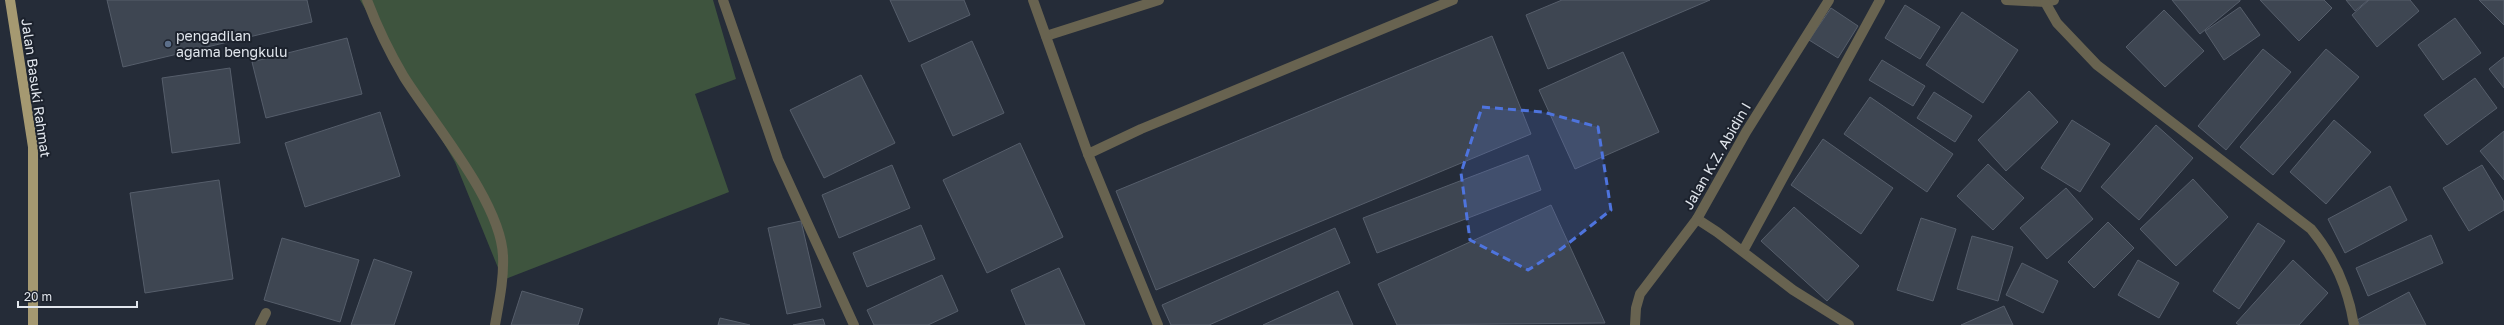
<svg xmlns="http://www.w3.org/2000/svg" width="2504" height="325" font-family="'Golos Text',sans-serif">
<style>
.green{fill:#3e543e}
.building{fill:#3e4652;stroke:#565e6b}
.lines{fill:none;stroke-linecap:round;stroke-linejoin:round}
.service{stroke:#686350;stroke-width:10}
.minor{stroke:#686350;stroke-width:10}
.tertiary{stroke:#686350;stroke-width:10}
.primary{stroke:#a59971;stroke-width:10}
.marked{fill:#4e74de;fill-opacity:0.2;stroke:#4e74de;stroke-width:3;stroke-dasharray:8 5;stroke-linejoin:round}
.service-dot{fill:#5c6f8a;stroke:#1c222d;stroke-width:1.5}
.labels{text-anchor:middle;stroke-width:4;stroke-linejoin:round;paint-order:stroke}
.poi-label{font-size:14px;fill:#e2e7ee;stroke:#1c222d;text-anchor:start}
.street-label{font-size:14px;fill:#e2e7ee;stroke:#1c222d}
</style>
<rect width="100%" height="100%" fill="#252c38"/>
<path class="green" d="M360,0H713L736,79L695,94L729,192L503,280L455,162Z"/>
<g class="building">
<path d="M107,0H307L312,22L123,67Z"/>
<path d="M890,0H964L970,15L909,42Z"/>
<path d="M1562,0H1710L1548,69L1526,15Z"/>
<path d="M2172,0H2240V1L2200,34Z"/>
<path d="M2260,0H2324L2332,8L2299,41Z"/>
<path d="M2346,0H2368L2355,11Z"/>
<path d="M2369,0H2410L2419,11L2377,47L2352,15Z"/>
<path d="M2479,0H2504V25Z"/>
<path d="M1905,5L1940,27L1920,59L1885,38Z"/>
<path d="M2240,7L2260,35L2224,60L2205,31Z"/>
<path d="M1831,8L1858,26L1838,58L1809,40Z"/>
<path d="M2164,10L2204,51L2165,87L2126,47Z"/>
<path d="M1962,12L2018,50L1983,103L1926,65Z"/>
<path d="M2455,18L2481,53L2443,80L2418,45Z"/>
<path d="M1492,36L1531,134L1156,290L1116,191Z"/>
<path d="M347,38L362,94L266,118L252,62Z"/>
<path d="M972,41L1004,113L953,136L921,65Z"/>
<path d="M2263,49L2291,72L2226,150L2198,126Z"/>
<path d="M2326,49L2359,77L2273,175L2240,147Z"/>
<path d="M1623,52L1659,132L1575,169L1539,90Z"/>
<path d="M2504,57V88L2489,69Z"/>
<path d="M1882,60L1925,86L1913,106L1869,80Z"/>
<path d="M230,68L240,143L172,153L162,78Z"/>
<path d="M861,75L895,143L824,178L790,110Z"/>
<path d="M2475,78L2497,108L2447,145L2424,115Z"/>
<path d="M2029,91L2058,122L2006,171L1978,140Z"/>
<path d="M1934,92L1972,116L1955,142L1917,118Z"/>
<path d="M1870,97L1953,154L1927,192L1844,134Z"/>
<path d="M380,112L400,176L305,207L285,143Z"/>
<path d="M2072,120L2110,144L2080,192L2041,168Z"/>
<path d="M2334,120L2371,152L2326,204L2290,172Z"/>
<path d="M2156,125L2193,158L2139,220L2101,187Z"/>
<path d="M2504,131V180L2480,151Z"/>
<path d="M1823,139L1893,188L1861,234L1791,185Z"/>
<path d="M1020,143L1063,237L987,273L943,180Z"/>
<path d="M1528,155L1541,190L1377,253L1363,218Z"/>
<path d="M1988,164L2024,198L1993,230L1957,196Z"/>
<path d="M892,165L910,208L839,238L822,195Z"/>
<path d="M2482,165L2504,202V210L2469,231L2443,188Z"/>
<path d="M2193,179L2228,217L2176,266L2140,229Z"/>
<path d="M219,180L233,279L145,293L130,193Z"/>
<path d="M2390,186L2407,220L2345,253L2328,219Z"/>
<path d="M2066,188L2093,219L2047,259L2020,228Z"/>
<path d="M1551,205L1605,323L1397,325L1378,284Z"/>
<path d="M1794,207L1859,266L1827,301L1761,241Z"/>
<path d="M1921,218L1956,229L1933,301L1897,290Z"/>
<path d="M801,221L821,307L787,314L768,228Z"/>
<path d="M2108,222L2134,248L2094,288L2068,262Z"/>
<path d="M2258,223L2285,241L2239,309L2213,291Z"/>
<path d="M921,225L935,259L867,287L853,253Z"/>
<path d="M1335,228L1350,263L1209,325H1171L1162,305Z"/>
<path d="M2431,235L2443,263L2368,296L2356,268Z"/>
<path d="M1972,236L2013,247L1998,301L1957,289Z"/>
<path d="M282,238L359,260L340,322L264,300Z"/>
<path d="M374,259L412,272L394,325H351Z"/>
<path d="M2138,260L2179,283L2159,318L2118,295Z"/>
<path d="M2293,260L2328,293L2299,325H2239L2236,323Z"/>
<path d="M2022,263L2058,281L2043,313L2006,295Z"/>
<path d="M1059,268L1085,325H1026L1011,290Z"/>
<path d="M942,275L958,311L928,325H874L867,310Z"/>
<path d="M522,291L583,309L578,325H511Z"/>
<path d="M1338,291L1353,325H1263Z"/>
<path d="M2409,292L2426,325H2360L2357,320Z"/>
<path d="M2004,306L2013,325H1961Z"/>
<path d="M720,318L750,325H718Z"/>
<path d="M823,319L825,325H793Z"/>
</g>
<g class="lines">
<g class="service">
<path d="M1046,36L1159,0"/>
<path d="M1088,154L1158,325"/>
</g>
<g class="minor">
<path d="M367,0C376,24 391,55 404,77C433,123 501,202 503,256C504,279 499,302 495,325"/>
<path d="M723,0L778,159L854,325"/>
<path d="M1033,0L1088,154L1141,129L1453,0"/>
<path d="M2006,0L2045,2L2054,0"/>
<path d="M2045,2L2057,23L2097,65L2311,229C2335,258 2348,288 2354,325"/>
<path d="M1697,219L1717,232L1793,290L1849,325"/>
<path d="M1743,251L1880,0"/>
<path d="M260,325L266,313"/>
</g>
<path class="tertiary" d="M1635,325L1636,308L1640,294L1697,219L1746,132L1829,0"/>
<path class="primary" d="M10,0L33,147V325"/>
</g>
<path class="marked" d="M1482,107L1543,112L1598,127L1611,210L1561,249L1528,270L1470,240L1461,173Z"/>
<circle class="service-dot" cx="168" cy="44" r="4"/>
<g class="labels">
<g class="poi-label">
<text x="176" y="41">pengadilan<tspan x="176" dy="16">agama bengkulu</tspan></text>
</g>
<g class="street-label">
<text transform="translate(36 88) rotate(82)" y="5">Jalan Basuki Rahmat</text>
<text transform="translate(1717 156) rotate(-60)" y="5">Jalan K.Z. Abidin I</text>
</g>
</g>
<path d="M18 301v6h119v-6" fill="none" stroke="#e2e7ee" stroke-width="2"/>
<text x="24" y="301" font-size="12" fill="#e2e7ee" stroke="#1c222d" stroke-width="3" paint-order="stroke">20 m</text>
</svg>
